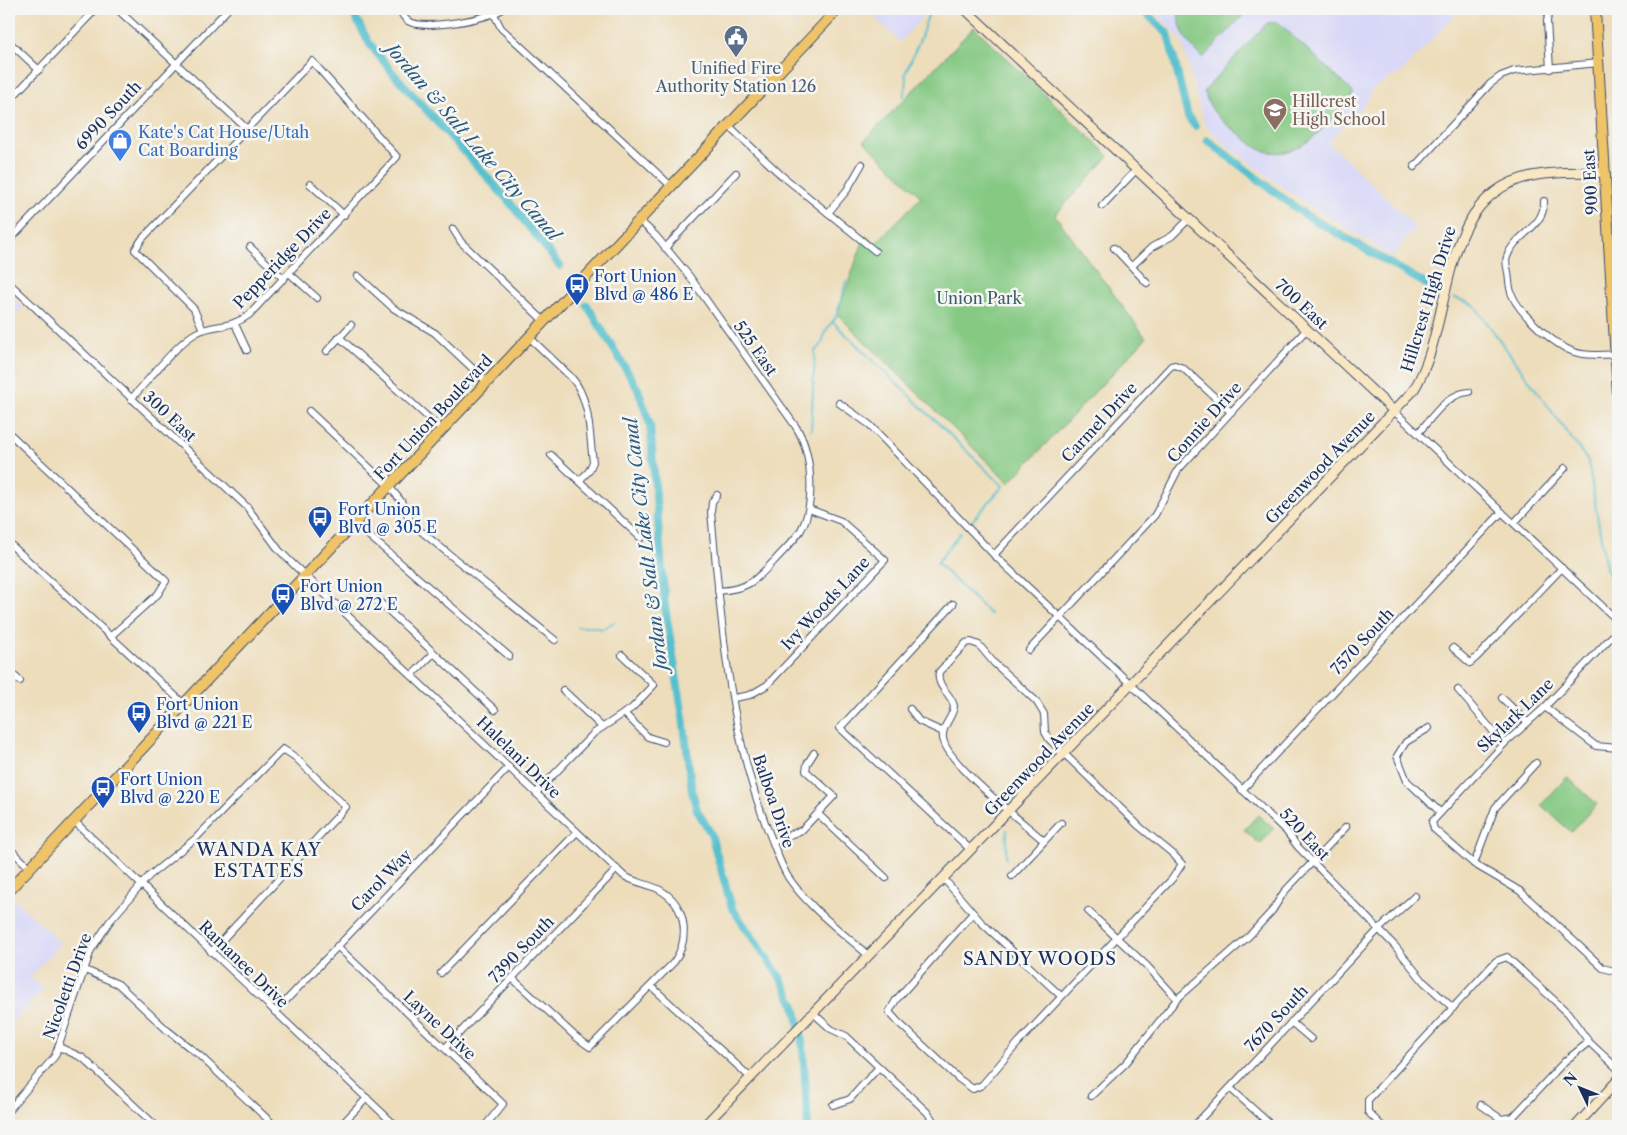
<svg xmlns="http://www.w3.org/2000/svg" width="1627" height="1135" font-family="'Libre Caslon Text',serif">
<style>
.built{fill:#d7d7f8}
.green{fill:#85c983;stroke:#507c70}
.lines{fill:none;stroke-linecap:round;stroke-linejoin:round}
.stream{stroke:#54c0ce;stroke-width:2}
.canal{stroke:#54c0ce;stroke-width:8}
.street-casing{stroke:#3a496c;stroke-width:8}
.secondary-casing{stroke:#3a496c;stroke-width:11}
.primary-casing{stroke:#3a496c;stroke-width:12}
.street{stroke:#fff;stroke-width:6}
.secondary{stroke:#f9e7c3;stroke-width:9}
.primary{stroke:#efc469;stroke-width:10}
.labels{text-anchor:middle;stroke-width:5;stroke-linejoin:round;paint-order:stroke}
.service-label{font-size:16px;fill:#4e5e75;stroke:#f6f6f2}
.education-label{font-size:16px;fill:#785e54;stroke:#f6f6f2;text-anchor:start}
.street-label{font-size:16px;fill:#1b2f5e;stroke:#f6f6f2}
.shop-label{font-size:16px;fill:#366cbe;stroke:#f6f6f2;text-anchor:start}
.transit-label{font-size:16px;fill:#164399;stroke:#f6f6f2;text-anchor:start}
.park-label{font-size:16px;fill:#3b5d69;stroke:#f6f6f2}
.water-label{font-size:18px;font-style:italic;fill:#2c5a80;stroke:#f6f6f2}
.neighbourhood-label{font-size:18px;letter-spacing:1px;fill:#1b2f5e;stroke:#f6f6f2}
</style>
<rect width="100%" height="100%" fill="#f6f6f2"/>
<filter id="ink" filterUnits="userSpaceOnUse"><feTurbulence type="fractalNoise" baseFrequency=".02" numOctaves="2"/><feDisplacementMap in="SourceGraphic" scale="10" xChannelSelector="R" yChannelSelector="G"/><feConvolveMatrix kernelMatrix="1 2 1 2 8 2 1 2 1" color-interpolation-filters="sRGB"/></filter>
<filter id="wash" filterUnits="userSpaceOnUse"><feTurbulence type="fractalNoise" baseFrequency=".0096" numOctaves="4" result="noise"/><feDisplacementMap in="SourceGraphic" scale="20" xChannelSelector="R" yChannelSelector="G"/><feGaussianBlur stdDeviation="1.12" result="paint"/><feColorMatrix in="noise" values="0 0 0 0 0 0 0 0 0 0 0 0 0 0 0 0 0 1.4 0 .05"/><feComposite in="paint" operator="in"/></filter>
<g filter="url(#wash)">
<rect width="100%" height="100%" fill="#edddbb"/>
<g class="built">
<path d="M780,9H810L796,24Z"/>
<path d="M866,9H929L900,42Z"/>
<path d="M1153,9H1460L1399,75L1397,74L1372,89L1366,103L1328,142L1416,227L1402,243L1393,257L1286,190L1219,139L1204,123L1182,41Z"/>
<path d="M9,295L23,308L9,322Z"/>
<path d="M15,900L61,943L30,977L43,989L9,1026V906Z"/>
</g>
<g class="green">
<path d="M1178,9H1247V11L1203,58C1188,45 1178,29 1178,9Z"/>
<path d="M1278,22L1354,93C1332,117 1304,162 1265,151C1256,149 1247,140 1240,134C1222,122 1210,112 1204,91L1267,23Z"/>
<path d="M974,27L1109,156L1055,215L1146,338L1009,483L837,314L865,236L876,243L921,197L864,141Z"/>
<path d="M1567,777L1597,804L1571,832L1541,805Z"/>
<path d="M1258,815L1274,829L1260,844L1244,830Z"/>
</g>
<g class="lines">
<g class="stream">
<path d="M903,97L907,82L905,74L921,37L930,9"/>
<path d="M1455,298L1474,305L1588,461L1606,568L1618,594"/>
<path d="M833,322L1003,486L973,520"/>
<path d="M811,430L815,351L822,344L825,332L836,317L846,281"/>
<path d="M391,508L399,510"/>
<path d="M960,533L937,563L990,614"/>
<path d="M577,627H594L602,629L614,622"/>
<path d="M1006,859L1007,830"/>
</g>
<g class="canal">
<path d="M351,9L369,43L393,73L507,199L560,266"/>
<path d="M1142,9L1168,34L1188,117L1195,126"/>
<path d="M1207,140L1304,214L1433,288"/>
<path d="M587,305L638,389L650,425L665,607L683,717L692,791L697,810L711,834L732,908L780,977L795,1006L803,1047L808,1126"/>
</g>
</g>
</g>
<g filter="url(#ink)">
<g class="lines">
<defs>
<g id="street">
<path d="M117,9L246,128"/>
<path d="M399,9C401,13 404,18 408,21C425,31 486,19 503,9"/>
<path d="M494,14L501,28L671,186"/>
<path d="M9,42L39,70"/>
<path d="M1550,69L1547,21L1549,11L1579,9"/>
<path d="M9,101L96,9"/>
<path d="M728,125L780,174L875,251"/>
<path d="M1414,167L1490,84L1501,76L1514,71L1599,63"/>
<path d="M310,184L344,215"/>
<path d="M1544,201C1545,228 1514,234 1507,257C1505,261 1507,268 1508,272C1509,280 1509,288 1512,295C1520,314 1554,345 1574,352C1587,356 1602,355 1616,354"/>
<path d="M1102,206L1136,170"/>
<path d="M828,213L847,190L862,164"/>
<path d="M639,220L656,236L690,277L796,427C812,452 816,503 801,530C794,541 784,550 776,559C755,581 749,589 718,591"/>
<path d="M453,229L461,242L544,321"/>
<path d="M9,241L228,9"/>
<path d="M250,247L284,279"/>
<path d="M665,248L736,173"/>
<path d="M1114,248L1147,283"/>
<path d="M1132,266L1152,247L1172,236L1189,219"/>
<path d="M289,273L317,298"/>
<path d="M358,276L393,308L435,333L487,382"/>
<path d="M9,283L247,507L279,550L294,565L624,876C636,883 649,884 660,890C687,905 690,939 674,962L590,1047L576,1037L512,978"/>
<path d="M235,324L247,350"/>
<path d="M339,337L442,430"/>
<path d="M529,337L571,377C591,399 589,434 593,462L589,471L579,481"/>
<path d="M327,351L351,325"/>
<path d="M131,399C148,381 176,344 196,333C214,323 228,330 249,315L397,157L312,61L142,239L135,250L194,309L203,330"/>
<path d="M839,403L870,425L994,555L1286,831L1298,847L1395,946L1424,982L1453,1008"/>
<path d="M309,411L389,486L401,501L412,524L555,640"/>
<path d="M1395,412L1618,621"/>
<path d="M9,433L166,581L158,594L111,636"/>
<path d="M1418,433C1432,418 1447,393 1469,392"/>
<path d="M551,455L641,538"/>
<path d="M717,495L712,502L711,512C721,618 728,728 767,828C774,844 779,862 788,877C808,907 842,932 869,956"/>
<path d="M354,523L509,656"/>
<path d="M1514,523L1565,468"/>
<path d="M9,543L184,704"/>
<path d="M994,555L1171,366L1175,365L1183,368L1231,412"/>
<path d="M373,596L495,710"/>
<path d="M953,604L840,728L971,850"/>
<path d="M1618,630L1545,707L1504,744L1432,822L1434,829L1474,864L1520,891L1603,968L1618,972"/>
<path d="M1453,648L1470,663L1477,657L1562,568"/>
<path d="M1029,650L1155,515L1178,470L1307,329"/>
<path d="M9,671L20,681"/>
<path d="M412,675L434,653"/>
<path d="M563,690L602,727"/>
<path d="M1458,690L1504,744"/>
<path d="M734,698L750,695L767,685L885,560L841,521L809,509"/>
<path d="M1502,698L1527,722"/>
<path d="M1545,707L1596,746L1618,748"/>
<path d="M910,709L919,721L943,732"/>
<path d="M624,713L648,737L664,742"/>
<path d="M1429,728L1406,742L1397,756L1407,781L1440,812"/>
<path d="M1242,790L1502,512"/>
<path d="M536,793L594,733L632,708L654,685L622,655"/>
<path d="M818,814L886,878"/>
<path d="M74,821L396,1126"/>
<path d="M773,842L802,830L834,796L806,771L807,764L814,753"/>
<path d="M9,848L30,868"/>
<path d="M1474,864L1495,808L1536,763"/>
<path d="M1012,876L1061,823"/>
<path d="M944,879L981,922L1061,996"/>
<path d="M1088,911L1147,966L1177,999"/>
<path d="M973,913L896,1000L889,1012L898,1022L959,1079L973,1089L982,1085L1018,1043L1172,879L1182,864L1173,854L1140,827L1049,739L1045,732L1044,714L1036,701L994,663L979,645L971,642L966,643L939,672C936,687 951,693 954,706C953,718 941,726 943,738C945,762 1024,823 1044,841"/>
<path d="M337,946L503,1104L485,1126"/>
<path d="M85,970L118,984L167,1030L199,1055L275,1126"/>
<path d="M441,973L577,832"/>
<path d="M651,986L751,1078"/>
<path d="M275,1012L509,767"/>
<path d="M813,1013L831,1029L846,1036L927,1112L932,1119L930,1126"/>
<path d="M1291,1022L1311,1039"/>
<path d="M59,1047L83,1058L156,1126"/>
<path d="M445,1048L617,869"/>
<path d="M1230,1088L1272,1126"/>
<path d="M1091,1096L1126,1063L1177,999L1249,936L1272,911L1284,892L1346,827"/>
<path d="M833,1105L850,1099L879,1067"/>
<path d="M1481,1105L1501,1119L1513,1117L1565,1061L1589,1042"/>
<path d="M9,1110L55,1056L91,950L110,921L149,876L196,838L283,749L295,757L346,807L211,952"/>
<path d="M340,1126L367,1098"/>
<path d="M1194,1126L1379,929L1415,896"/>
<path d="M1382,1126L1368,1112V1100L1496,961L1507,957L1568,1013L1589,1042L1618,1069"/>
</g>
<g id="secondary">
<path d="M965,9L1395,412"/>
<path d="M704,1126L1413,391C1456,323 1434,196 1532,176C1556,171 1580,173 1604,172"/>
<path d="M1576,1126L1618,1080"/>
</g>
<g id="primary">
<path d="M1595,9L1618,394"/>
<path d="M9,890L838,9"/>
</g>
</defs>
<use href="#street" class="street-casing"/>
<use href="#secondary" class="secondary-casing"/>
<use href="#primary" class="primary-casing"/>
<use href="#street" class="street"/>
<use href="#secondary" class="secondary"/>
<use href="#primary" class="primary"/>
</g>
</g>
<defs>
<symbol id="civic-pin" viewBox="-11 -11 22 30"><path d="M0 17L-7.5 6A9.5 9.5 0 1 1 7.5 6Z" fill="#5c6f8a" stroke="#f6f6f2"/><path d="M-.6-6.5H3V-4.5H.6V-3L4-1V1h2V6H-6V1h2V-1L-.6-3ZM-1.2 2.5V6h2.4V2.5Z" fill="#fff"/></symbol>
<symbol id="school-pin" viewBox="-11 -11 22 30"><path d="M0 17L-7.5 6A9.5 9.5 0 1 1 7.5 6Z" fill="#8d6e63" stroke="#f6f6f2"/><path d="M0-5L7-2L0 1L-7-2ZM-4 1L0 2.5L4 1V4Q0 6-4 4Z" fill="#fff"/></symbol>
<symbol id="shop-pin" viewBox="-11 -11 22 30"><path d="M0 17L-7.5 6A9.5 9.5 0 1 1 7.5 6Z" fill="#3f7fe0" stroke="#f6f6f2"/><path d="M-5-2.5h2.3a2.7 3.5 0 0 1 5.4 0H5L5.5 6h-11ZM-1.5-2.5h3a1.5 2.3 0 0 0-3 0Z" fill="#fff"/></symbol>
<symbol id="bus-pin" viewBox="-11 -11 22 30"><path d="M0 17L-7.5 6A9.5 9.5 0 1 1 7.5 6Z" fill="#1a4fb4" stroke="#f6f6f2"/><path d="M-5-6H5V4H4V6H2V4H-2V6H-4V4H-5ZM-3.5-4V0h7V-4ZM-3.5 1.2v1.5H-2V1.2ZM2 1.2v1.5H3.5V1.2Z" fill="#fff"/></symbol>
</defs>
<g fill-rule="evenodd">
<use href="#civic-pin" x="722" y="23" width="28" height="38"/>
<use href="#school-pin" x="1261" y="96" width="28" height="38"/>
<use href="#shop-pin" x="106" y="127" width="28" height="38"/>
<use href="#bus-pin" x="563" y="271" width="28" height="38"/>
<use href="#bus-pin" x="306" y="504" width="28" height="38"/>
<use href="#bus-pin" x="269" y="581" width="28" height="38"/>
<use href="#bus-pin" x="125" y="699" width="28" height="38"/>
<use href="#bus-pin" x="89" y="774" width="28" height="38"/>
</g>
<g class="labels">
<g class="service-label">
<text x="736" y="74">Unified Fire<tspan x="736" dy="18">Authority Station 126</tspan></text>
</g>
<g class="education-label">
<text x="1292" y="107">Hillcrest<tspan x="1292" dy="18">High School</tspan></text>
</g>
<g class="street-label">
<text transform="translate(108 115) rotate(-47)" y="6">6990 South</text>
<text transform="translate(1590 182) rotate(-93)" y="6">900 East</text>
<text transform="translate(282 258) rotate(-46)" y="6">Pepperidge Drive</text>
<text transform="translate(1428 299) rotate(-73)" y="6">Hillcrest High Drive</text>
<text transform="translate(1302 304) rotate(43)" y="6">700 East</text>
<text transform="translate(756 348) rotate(55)" y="6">525 East</text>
<text transform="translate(170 416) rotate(43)" y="6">300 East</text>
<text transform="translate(433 417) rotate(-47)" y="6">Fort Union Boulevard</text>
<text transform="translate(1099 422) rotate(-47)" y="6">Carmel Drive</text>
<text transform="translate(1204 422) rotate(-48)" y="6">Connie Drive</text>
<text transform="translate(1320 467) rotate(-46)" y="6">Greenwood Avenue</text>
<text transform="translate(825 603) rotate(-47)" y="6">Ivy Woods Lane</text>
<text transform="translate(1362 641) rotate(-47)" y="6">7570 South</text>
<text transform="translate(1515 715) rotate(-44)" y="6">Skylark Lane</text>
<text transform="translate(519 757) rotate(44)" y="6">Halelani Drive</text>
<text transform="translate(1039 759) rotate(-46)" y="6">Greenwood Avenue</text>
<text transform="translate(774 801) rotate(71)" y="6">Balboa Drive</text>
<text transform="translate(1305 834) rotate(47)" y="6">520 East</text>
<text transform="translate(381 880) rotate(-46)" y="6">Carol Way</text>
<text transform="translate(521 949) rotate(-46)" y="6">7390 South</text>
<text transform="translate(244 964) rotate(44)" y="6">Ramanee Drive</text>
<text transform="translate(67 986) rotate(-70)" y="6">Nicoletti Drive</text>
<text transform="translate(1276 1018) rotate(-47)" y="6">7670 South</text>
<text transform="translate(440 1025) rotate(43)" y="6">Layne Drive</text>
</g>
<g class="shop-label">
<text x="138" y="138">Kate's Cat House/Utah<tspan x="138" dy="18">Cat Boarding</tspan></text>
</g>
<g class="transit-label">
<text x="594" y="282">Fort Union<tspan x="594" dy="18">Blvd @ 486 E</tspan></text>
<text x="338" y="515">Fort Union<tspan x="338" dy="18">Blvd @ 305 E</tspan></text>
<text x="300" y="592">Fort Union<tspan x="300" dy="18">Blvd @ 272 E</tspan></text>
<text x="156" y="710">Fort Union<tspan x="156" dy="18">Blvd @ 221 E</tspan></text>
<text x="120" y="785">Fort Union<tspan x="120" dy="18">Blvd @ 220 E</tspan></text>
</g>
<g class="park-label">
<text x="979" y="304">Union Park</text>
</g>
<g class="water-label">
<text transform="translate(473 142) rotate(49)" y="6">Jordan &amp; Salt Lake City Canal</text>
<text transform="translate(646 544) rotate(-97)" y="6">Jordan &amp; Salt Lake City Canal</text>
</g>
<g class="neighbourhood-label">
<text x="259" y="856">WANDA KAY<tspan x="259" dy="21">ESTATES</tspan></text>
<text x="1040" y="965">SANDY WOODS</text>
</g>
</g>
<rect width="1627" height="1135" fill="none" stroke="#f6f6f2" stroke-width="30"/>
<g transform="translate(1580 1088) rotate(313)" stroke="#f6f6f2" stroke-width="4" paint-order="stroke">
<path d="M0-4L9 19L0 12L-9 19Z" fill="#1b2f5e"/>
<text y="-8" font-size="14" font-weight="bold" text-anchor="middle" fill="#1b2f5e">N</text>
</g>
</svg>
